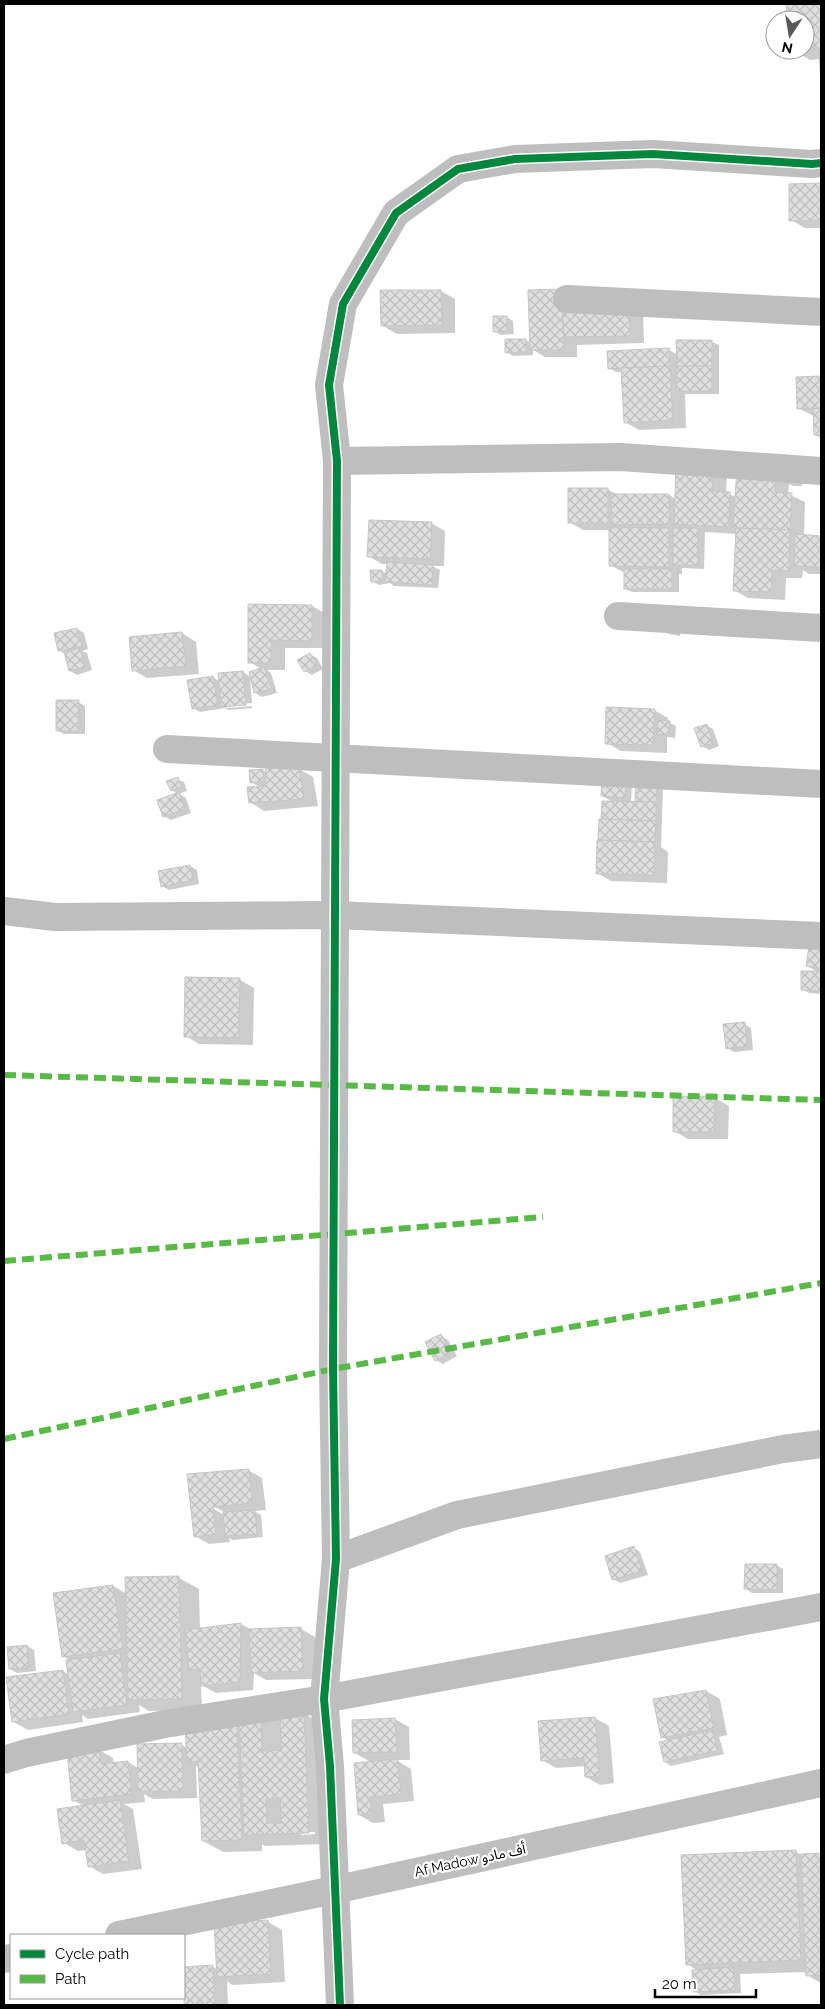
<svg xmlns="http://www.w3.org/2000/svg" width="825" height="2009" font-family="Raleway,'Noto Sans Arabic',sans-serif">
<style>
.shadow{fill:#0003;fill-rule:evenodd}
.building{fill:url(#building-cross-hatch);stroke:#c6c6c6;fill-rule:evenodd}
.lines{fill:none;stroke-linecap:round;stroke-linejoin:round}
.minor{stroke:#bebebe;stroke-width:28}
.quiet{stroke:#58b947;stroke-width:6;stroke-dasharray:12 6;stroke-linecap:butt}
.cycleway-casing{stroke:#fff;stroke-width:11}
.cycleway{stroke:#00873e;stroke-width:8}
.labels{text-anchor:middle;stroke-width:4.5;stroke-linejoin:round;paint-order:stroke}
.street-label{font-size:14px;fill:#000;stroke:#fff}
</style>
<defs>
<pattern id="building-cross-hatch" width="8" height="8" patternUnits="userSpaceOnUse" patternTransform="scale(1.25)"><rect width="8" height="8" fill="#dfdfdf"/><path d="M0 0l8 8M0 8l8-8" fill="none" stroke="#bebebe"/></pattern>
</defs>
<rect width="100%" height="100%" fill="#fff"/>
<g class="shadow">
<path d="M787,4H821V68V59L810,60L793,50H805V20H788Z"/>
<path d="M790,185H821V228H805L791,220Z"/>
<path d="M441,291L455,299V333L397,334L383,326Z"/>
<path d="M576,299L643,310L644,343L577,345V357H545L533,350V355L513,356L507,352L526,340L531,343Z"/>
<path d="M507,317L513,321L514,334L501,335L494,331Z"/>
<path d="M712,342L719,345V394H685L686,428L639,430L625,422L623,372H616L610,368L669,350L678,355Z"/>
<path d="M821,377V438L815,435L814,416L798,408L797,378Z"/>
<path d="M677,468L727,477L726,493L736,497L738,469L803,477L802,486H793L789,484L788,494L805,502L804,536L821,537V574H809L803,570L802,578H786L785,600L748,598L734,590L737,534L705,532L704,569L682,568V574H679V592H632L625,589V573L610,565V530H583L569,522L607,489L618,495H669L676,499Z"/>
<path d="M431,523L445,531L444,566H432L440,570L438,588L394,586L390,583L379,585L372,581L382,571L387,574L388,564H382L368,556Z"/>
<path d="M250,606H312L326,614V648H285V670H267L271,673L277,693L262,697L255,693L250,678L252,703L227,705V708L252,706V708L229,710L225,708L200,712L193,708L213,677L220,682L219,674L243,672L251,677L262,669L249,662Z"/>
<path d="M681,627L680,636L669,634L662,630Z"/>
<path d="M77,629L84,633L88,649L82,651L87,653L92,670L77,675L70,671L65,654L59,650Z"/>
<path d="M182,633L196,642L199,674L147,678L133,670Z"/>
<path d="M310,654L317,658L323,669L312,675L305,671Z"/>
<path d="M78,702L85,706V734H64L57,730Z"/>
<path d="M654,710L668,718V722L676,726L675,738L667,737V753L621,751L607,743Z"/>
<path d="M707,726L713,729L719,746L709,750L702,746Z"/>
<path d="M299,769L313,777L318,806L264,811L250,802L260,787L251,782L262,770L267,773Z"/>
<path d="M177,779L184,782L187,791L179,794L186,798L191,813L171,820L164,816L178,794L172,790Z"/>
<path d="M632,782L631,803H637V786L656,787L663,790L661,847L668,852L667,883L611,881L597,873L603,842L599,839L603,802H613L602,796Z"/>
<path d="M190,866L197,870L199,884L169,890L162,886Z"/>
<path d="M810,948L821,950V994L809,993L802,989L818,972L807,966Z"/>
<path d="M240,980L254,988L253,1045L199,1044L186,1036Z"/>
<path d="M744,1024L751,1028L753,1050L734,1052L727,1048Z"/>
<path d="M715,1098L729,1106L728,1139H688L674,1131Z"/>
<path d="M441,1336L448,1340L457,1356L443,1364L436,1360Z"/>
<path d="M248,1470L262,1478L266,1510L254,1511L261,1515L263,1537L233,1540L229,1538L230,1542L209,1544L195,1536L189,1476ZM208,1503L224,1512V1515L207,1505Z"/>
<path d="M634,1548L640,1552L648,1575L620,1583L613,1579Z"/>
<path d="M776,1565L783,1569V1593H752L746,1589Z"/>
<path d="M179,1578L199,1589L200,1629L241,1624L252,1630L301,1629L315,1637L316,1679L266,1680L254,1673L253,1690L216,1693L201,1685L202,1710L149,1711L139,1705L140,1712L88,1719L82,1715L83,1722L28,1730L14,1722L63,1671L69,1675L71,1661L63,1656L54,1594L113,1586L127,1594V1579Z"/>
<path d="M27,1646L34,1650L36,1671L17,1673L10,1669Z"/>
<path d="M706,1691L720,1699L727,1735L719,1737L724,1754L671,1766L665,1762L669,1741L662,1737Z"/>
<path d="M303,1713L324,1725L328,1844L265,1846L262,1844V1851L223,1852L203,1841L199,1768L196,1766L197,1798L153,1799L144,1794L145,1802L124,1804L133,1809L142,1869L103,1874L89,1866L87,1850L78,1851L64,1843L84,1806L73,1800L99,1750L113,1758L114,1763L128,1762L138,1768L182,1745L187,1748L186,1726ZM301,1832H315V1834L301,1835Z"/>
<path d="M595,1718L609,1726L614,1783L600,1785L586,1777V1766L556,1768L542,1760Z"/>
<path d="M395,1719L409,1727L410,1760H396L411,1769L414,1801L383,1804L385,1822L373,1823L359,1815L372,1763L355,1753L354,1721Z"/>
<path d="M796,1852L802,1855H821V1983L807,1975V1972L740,1974L741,1993L701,1995L694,1991L698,1971L687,1964Z"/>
<path d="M268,1922L282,1930L285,1982L232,1985L227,1981L228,2005H185L184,1968L213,1967L218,1970Z"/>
</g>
<g class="building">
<path d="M786,4H821V90L819,48H805V20H787Z"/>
<path d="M821,183V220L789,221V184Z"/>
<path d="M562,289L564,350H530L528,290Z"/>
<path d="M380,290H441L442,325L381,326Z"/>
<path d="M629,300L630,336L564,337L562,302Z"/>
<path d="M493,316H507V331L493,332Z"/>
<path d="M505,339H526V352L505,353Z"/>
<path d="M676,340H712V366H677Z"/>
<path d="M669,348L670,366L608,369L607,351Z"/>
<path d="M670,366L673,420L624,423L621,368Z"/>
<path d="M677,366H712V391H676Z"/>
<path d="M821,376V408L797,409L796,377Z"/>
<path d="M821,408V435H814L813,409Z"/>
<path d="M676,466L714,468L712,491L730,492L729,527L674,524Z"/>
<path d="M737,467L776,469L775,492L792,493L790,530L733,528Z"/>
<rect x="568" y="488" width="40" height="35"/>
<path d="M611,494H669L670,524L612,525Z"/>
<path d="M369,520L432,522L430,559L367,557Z"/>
<path d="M609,527L669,528V567L609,566Z"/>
<rect x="673" y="528" width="25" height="37"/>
<path d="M736,528L790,530L789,571L772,570L771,592L733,591Z"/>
<path d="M795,534L821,536V567L794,566Z"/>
<path d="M387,562L433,565L432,585L385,582Z"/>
<rect x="624" y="569" width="48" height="20"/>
<path d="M370,570H382L383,581L371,582Z"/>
<path d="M248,604L312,605V641L271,640V663H248Z"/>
<path d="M77,628L82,646L58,651L54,633Z"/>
<path d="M182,632L186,666L132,671L129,637Z"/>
<path d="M80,648L85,667L69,671L64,652Z"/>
<path d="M310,653L317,665L304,672L297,660Z"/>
<path d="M264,667L271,689L254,693L249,672Z"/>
<path d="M243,671L246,705L221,707L218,673Z"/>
<path d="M213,676L218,705L192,709L187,680Z"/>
<path d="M56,700H79L78,731H56Z"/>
<path d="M606,707L655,709L653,745L605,744Z"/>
<path d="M658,720L670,721L669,735L657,734Z"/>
<path d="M707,724L713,743L701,747L694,728Z"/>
<path d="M265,762L299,768L304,799L249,803L247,787L266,786Z"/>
<path d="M263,769L264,782L250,783L249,770Z"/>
<path d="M602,775L626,776L625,798L601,796Z"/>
<path d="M178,777L181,787L171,791L166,781Z"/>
<path d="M636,784L657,785L656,802L635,801Z"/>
<path d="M179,792L185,809L163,817L157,800Z"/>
<path d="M602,801L656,802V821L601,819Z"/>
<path d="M599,819L656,821L655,842L598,840Z"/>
<path d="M597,840L655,842L654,875L596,874Z"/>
<path d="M190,865L193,880L161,887L158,871Z"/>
<path d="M809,946L821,948V969L806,966Z"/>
<path d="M801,971H821V991L801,990Z"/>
<path d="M185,977L240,978L239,1038L184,1037Z"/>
<path d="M745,1022L747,1046L726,1049L723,1024Z"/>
<path d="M673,1096L715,1097L714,1132H673Z"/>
<path d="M441,1334L451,1352L435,1361L425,1342Z"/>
<path d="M249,1469L252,1503L213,1507L216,1534L194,1537L187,1474Z"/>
<path d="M255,1510L257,1534L225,1536L223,1512Z"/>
<path d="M634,1546L642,1571L612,1580L605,1556Z"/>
<path d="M745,1564H777V1590L744,1589Z"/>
<path d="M179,1576L182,1699L128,1700L125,1577Z"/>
<path d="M113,1585L123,1649L62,1657L53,1593Z"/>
<path d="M241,1623L240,1682L201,1686L200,1669L189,1670L185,1630Z"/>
<path d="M301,1627L303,1671L251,1673L249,1629Z"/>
<path d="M27,1645L29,1668L9,1669L7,1647Z"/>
<path d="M120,1653L127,1705L73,1712L66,1660Z"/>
<path d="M63,1670L69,1714L12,1722L6,1677Z"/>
<path d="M706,1690L714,1728L661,1738L653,1699Z"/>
<path d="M304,1712L309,1833L244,1835L239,1714ZM280,1718L281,1750L262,1751L261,1719ZM280,1798L281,1823H267L266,1799Z"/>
<path d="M595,1717L600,1776L585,1777L584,1758L541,1761L538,1721Z"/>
<path d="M395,1718L397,1752L353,1753L352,1720Z"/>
<path d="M237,1722L242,1840L202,1841L198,1761L187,1762L185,1725Z"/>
<path d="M713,1730L717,1751L664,1762L659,1742Z"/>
<path d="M182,1743L183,1791H138L137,1744Z"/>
<path d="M99,1749L101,1764L128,1761L132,1794L72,1801L67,1752Z"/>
<path d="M398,1759L401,1794L370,1797L371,1814L358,1815L354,1763Z"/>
<path d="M120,1800L129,1861L88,1867L84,1840L62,1844L57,1809Z"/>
<path d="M796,1850L801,1960L686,1965L681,1855Z"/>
<path d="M821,1853V1975L806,1976L801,1854Z"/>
<path d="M268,1920L271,1974L217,1977L214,1923Z"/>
<path d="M213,1965L215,2005H184V1967Z"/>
<path d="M733,1967L735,1990L693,1992L692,1970Z"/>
</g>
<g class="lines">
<g class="minor">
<path d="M567,299L821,312"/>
<path d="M337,461L621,457L821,471"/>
<path d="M618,616L821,628"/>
<path d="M167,749L821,784"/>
<path d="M4,911L55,917L334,915L821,936"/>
<path d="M336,1559L457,1515L783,1449L821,1444"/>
<path d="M4,1760L26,1753L165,1724L324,1699L821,1607"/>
<path d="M119,1935L334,1890L821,1783"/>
<path d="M4,1959L11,1958"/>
<path d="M340,2005L330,1766L324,1699L336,1559L333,1369L337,461L329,385L343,304L396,213L458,169L515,159L653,154L812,164L821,163"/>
</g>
<g class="quiet">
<path d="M4,1075L821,1100"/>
<path d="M4,1261L543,1217"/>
<path d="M4,1439L333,1369L821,1283"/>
</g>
<defs>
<path id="cycleway" d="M340,2005L330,1766L324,1699L336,1559L333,1369L337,461L329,385L343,304L396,213L458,169L515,159L653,154L812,164L821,163"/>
</defs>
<use href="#cycleway" class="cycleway-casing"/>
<use href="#cycleway" class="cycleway"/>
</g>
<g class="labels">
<g class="street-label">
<text transform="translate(470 1860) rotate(-12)" y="5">Af Madow أف مادو</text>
</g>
</g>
<rect width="825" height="2009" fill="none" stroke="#000000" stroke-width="10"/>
<rect x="10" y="1934" width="175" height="65" fill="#ffffff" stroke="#999999"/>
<rect x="20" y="1950" width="25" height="8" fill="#00873e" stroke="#999999"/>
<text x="55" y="1959" font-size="15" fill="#000000">Cycle path</text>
<rect x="20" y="1975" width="25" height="8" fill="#58b947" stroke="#999999"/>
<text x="55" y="1984" font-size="15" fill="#000000">Path</text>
<g transform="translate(790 35) rotate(192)"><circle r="24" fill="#ffffff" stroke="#999999"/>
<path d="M0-4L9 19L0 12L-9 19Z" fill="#595959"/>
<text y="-8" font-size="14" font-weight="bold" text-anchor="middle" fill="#000000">N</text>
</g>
<path d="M655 1989v8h101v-8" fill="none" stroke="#000000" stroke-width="2.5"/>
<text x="662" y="1989" font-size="15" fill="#000000" stroke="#ffffff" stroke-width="4" paint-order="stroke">20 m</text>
</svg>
